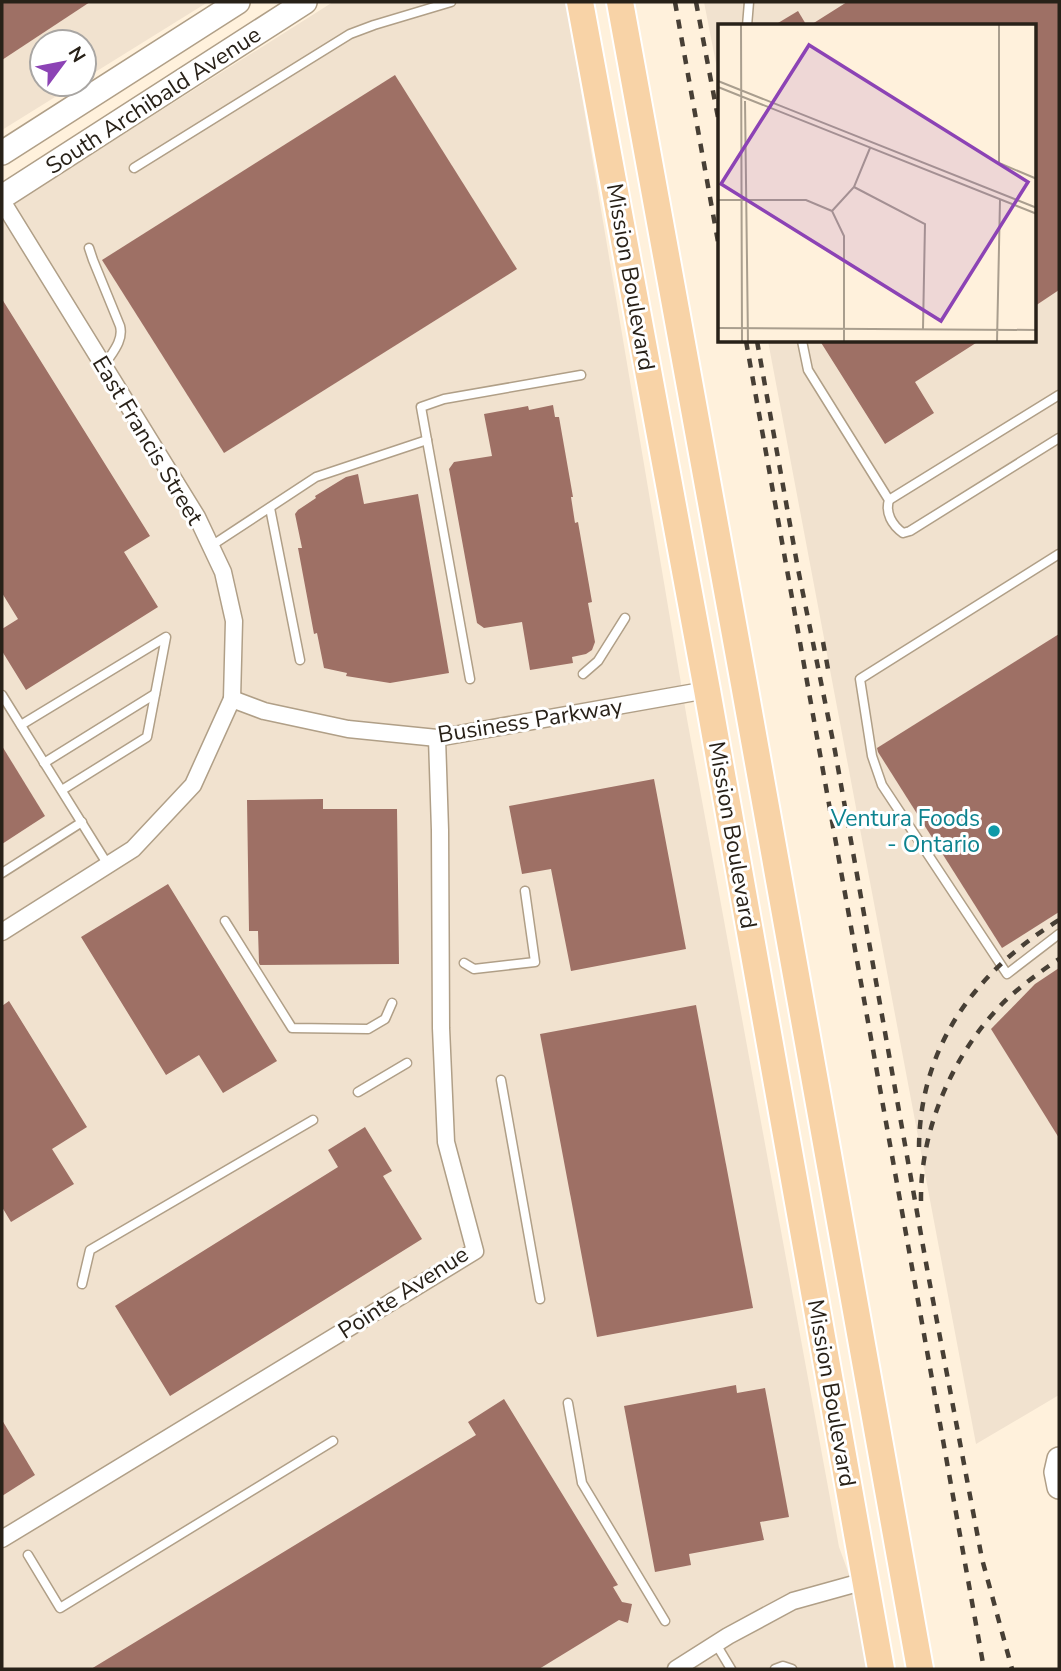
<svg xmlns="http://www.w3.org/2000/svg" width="1061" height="1671" font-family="'Nunito Sans',sans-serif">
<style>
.industrial{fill:#f1e2cf}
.building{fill:#9e7065}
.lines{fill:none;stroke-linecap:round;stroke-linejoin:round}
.lane-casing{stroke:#b09f87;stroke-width:11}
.street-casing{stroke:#b09f87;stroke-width:19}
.secondary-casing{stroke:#b09f87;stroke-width:26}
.primary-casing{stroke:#fff;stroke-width:30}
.lane{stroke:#fff;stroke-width:8}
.street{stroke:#fff;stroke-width:16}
.secondary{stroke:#fff;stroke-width:23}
.primary{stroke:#f8d3a7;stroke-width:26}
.rail{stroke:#473f35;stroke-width:4.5;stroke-dasharray:9 9;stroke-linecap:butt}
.culture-dot{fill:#0f9aa8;stroke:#fff;stroke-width:2.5}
.labels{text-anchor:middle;stroke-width:6;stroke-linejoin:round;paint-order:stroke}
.street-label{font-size:23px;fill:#282118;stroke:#fff}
.culture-label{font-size:23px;fill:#0d838f;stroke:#fff;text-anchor:end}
.inset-road{fill:none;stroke:#a99e8e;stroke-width:2}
.view{fill:#8c43b5;fill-opacity:0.15;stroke:#8c43b5;stroke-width:3.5}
.inset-edge{fill:none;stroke:#282118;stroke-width:3.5}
</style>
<rect width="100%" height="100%" fill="#fff1dc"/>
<g class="industrial">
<path d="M2,2H208L84,79V42H42V84H76L2,130Z"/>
<path d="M333,2H566L687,719L839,1547L857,1596L870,1669H2V211Z"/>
<path d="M704,2H1059V1395L976,1444L768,341H1035V26H720V84Z"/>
</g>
<g class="building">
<path d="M2,2H90L2,60Z"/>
<path d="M847,2H1059V290L1035,306V26H809Z"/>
<path d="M798,11L807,26H773Z"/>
<path d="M395,75L517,269L224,453L102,260Z"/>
<path d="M2,299L150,536L124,552L158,607L26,690L2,651V629L18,619L2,593Z"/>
<path d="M820,341H979L915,382L934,413L885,444Z"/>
<path d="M553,405L555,417H559L573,497H571L575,523L578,522L592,602L588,603L595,642L592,650L586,654L572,657L573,663L530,670L522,622L484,628L477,623L449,469L454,462L492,456L484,414L528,406L529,410Z"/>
<path d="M358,474L364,504L418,494L449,673L390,683L346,676L347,673L324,668L317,633L314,634L298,548H302L295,514L298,510L316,498L315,496L346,477Z"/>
<path d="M1059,634V912L1002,948L878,752L877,748Z"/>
<path d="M2,746L45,816L2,844Z"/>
<path d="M654,779L686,949L571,971L551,869L522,874L509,806Z"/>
<path d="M323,799V809H397L399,964L260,965L259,963L258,931H249L247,800Z"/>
<path d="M168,884L277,1061L223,1093L199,1055L166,1075L81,937Z"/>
<path d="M1059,968V1138L991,1029L1035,984Z"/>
<path d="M9,1001L87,1127L52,1149L74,1184L11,1222L2,1207V1006Z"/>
<path d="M696,1005L753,1308L597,1337L540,1034Z"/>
<path d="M365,1127L392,1171L383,1176L422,1239L170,1396L115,1306L338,1167L328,1150Z"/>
<path d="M736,1385L737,1393L765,1388L789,1517L760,1522L764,1540L689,1554L691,1565L655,1572L624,1406Z"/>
<path d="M504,1399L618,1585L613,1587L622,1602L632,1604L628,1623L619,1620L539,1669H91L476,1435L468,1422Z"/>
<path d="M2,1420L35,1475L2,1496Z"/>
</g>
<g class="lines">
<defs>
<g id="lane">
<path d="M747,26L749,2"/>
<path d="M134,168L350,34L374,25L451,2"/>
<path d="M89,248L93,260L120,326C124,341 111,354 104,366"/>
<path d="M802,341L808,370L889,500C885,513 892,525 903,533L910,531L1059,438"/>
<path d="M889,500L1059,395"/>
<path d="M270,508L300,660"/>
<path d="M211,546L316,477L427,440"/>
<path d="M1059,554L860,679L872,756L882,785L1007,974L1059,934"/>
<path d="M583,674L598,661L625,618"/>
<path d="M470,679L421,407L444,399L581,375"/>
<path d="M2,695L108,865"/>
<path d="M21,725L166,637L147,737L62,790"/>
<path d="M44,763L155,694"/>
<path d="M2,873L82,822"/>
<path d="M225,921L292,1028L368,1029L385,1019L392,1003"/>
<path d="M464,963L474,969L535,962L525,891"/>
<path d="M501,1080L540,1299"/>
<path d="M358,1092L407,1063"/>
<path d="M82,1284L90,1250L313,1120"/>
<path d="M568,1403L582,1483L665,1621"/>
<path d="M28,1555L60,1608L333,1441"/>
<path d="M716,1644L731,1669"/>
<path d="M775,1669L783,1666L792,1669"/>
</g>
<g id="street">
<path d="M2,201L197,517L223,572L234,621L232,699"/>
<path d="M2,932L133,849L193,785L232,699L264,711L348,729L437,738L707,690"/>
<path d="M2,1539L475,1251L446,1142L441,1028L440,830L437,738"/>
<path d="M676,1669L728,1636L793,1601L865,1581"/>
</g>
<g id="secondary">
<path d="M2,153L238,2"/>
<path d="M2,197L305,2"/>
<path d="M1059,1459L1056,1472L1059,1487"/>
</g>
<g id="primary">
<path d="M580,2L707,690L881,1669"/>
<path d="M620,2L744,684L920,1669"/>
</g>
</defs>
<use href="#lane" class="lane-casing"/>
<use href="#street" class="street-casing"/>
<use href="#secondary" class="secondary-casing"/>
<use href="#primary" class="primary-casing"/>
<use href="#lane" class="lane"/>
<use href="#street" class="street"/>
<use href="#secondary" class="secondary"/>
<use href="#primary" class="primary"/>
<g class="rail">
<path d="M675,2L720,253"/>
<path d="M696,2L720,128"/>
<path d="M746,341L984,1669"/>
<path d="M757,341L798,569L835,751L928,1274L982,1559L1012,1669"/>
<path d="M823,642L828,669"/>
<path d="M919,1147C920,1046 975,972 1059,920"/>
<path d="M921,1201C920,1127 955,1049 1008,998C1024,984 1041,971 1059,959"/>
</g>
</g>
<circle class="culture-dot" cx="994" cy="831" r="7"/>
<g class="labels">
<g class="street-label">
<text transform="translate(153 100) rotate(-33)" y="8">South Archibald Avenue</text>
<text transform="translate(631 277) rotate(80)" y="8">Mission Boulevard</text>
<text transform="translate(148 440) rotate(59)" y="8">East Francis Street</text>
<text transform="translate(530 720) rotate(-9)" y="8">Business Parkway</text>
<text transform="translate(733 835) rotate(80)" y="8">Mission Boulevard</text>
<text transform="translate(403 1292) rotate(-33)" y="8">Pointe Avenue</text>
<text transform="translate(832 1393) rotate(80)" y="8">Mission Boulevard</text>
</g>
<g class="culture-label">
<text x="980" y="826">Ventura Foods<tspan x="980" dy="26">- Ontario</tspan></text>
</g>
</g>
<g transform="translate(718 24)">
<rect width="318" height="318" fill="#fff1dc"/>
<path class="inset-road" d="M23,1L24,318M281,1V139L319,155M0,57L319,184M0,63L319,190M27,77L30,318M136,163L207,200L205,305M0,176H88L114,187M0,304L319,306M126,318V212L114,187L136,163L152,124M279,318L282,176"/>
<path class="view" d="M91,21L310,158L223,297L3,160Z"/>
<rect width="318" height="318" class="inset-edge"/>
</g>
<rect width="1061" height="1671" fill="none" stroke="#282118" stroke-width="7"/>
<g transform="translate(63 63) rotate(58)"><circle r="33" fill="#ffffff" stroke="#a9a6a3" stroke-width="2"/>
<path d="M0-5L12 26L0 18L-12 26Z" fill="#8c43b5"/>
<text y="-10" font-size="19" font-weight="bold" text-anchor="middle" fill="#282118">N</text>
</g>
</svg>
